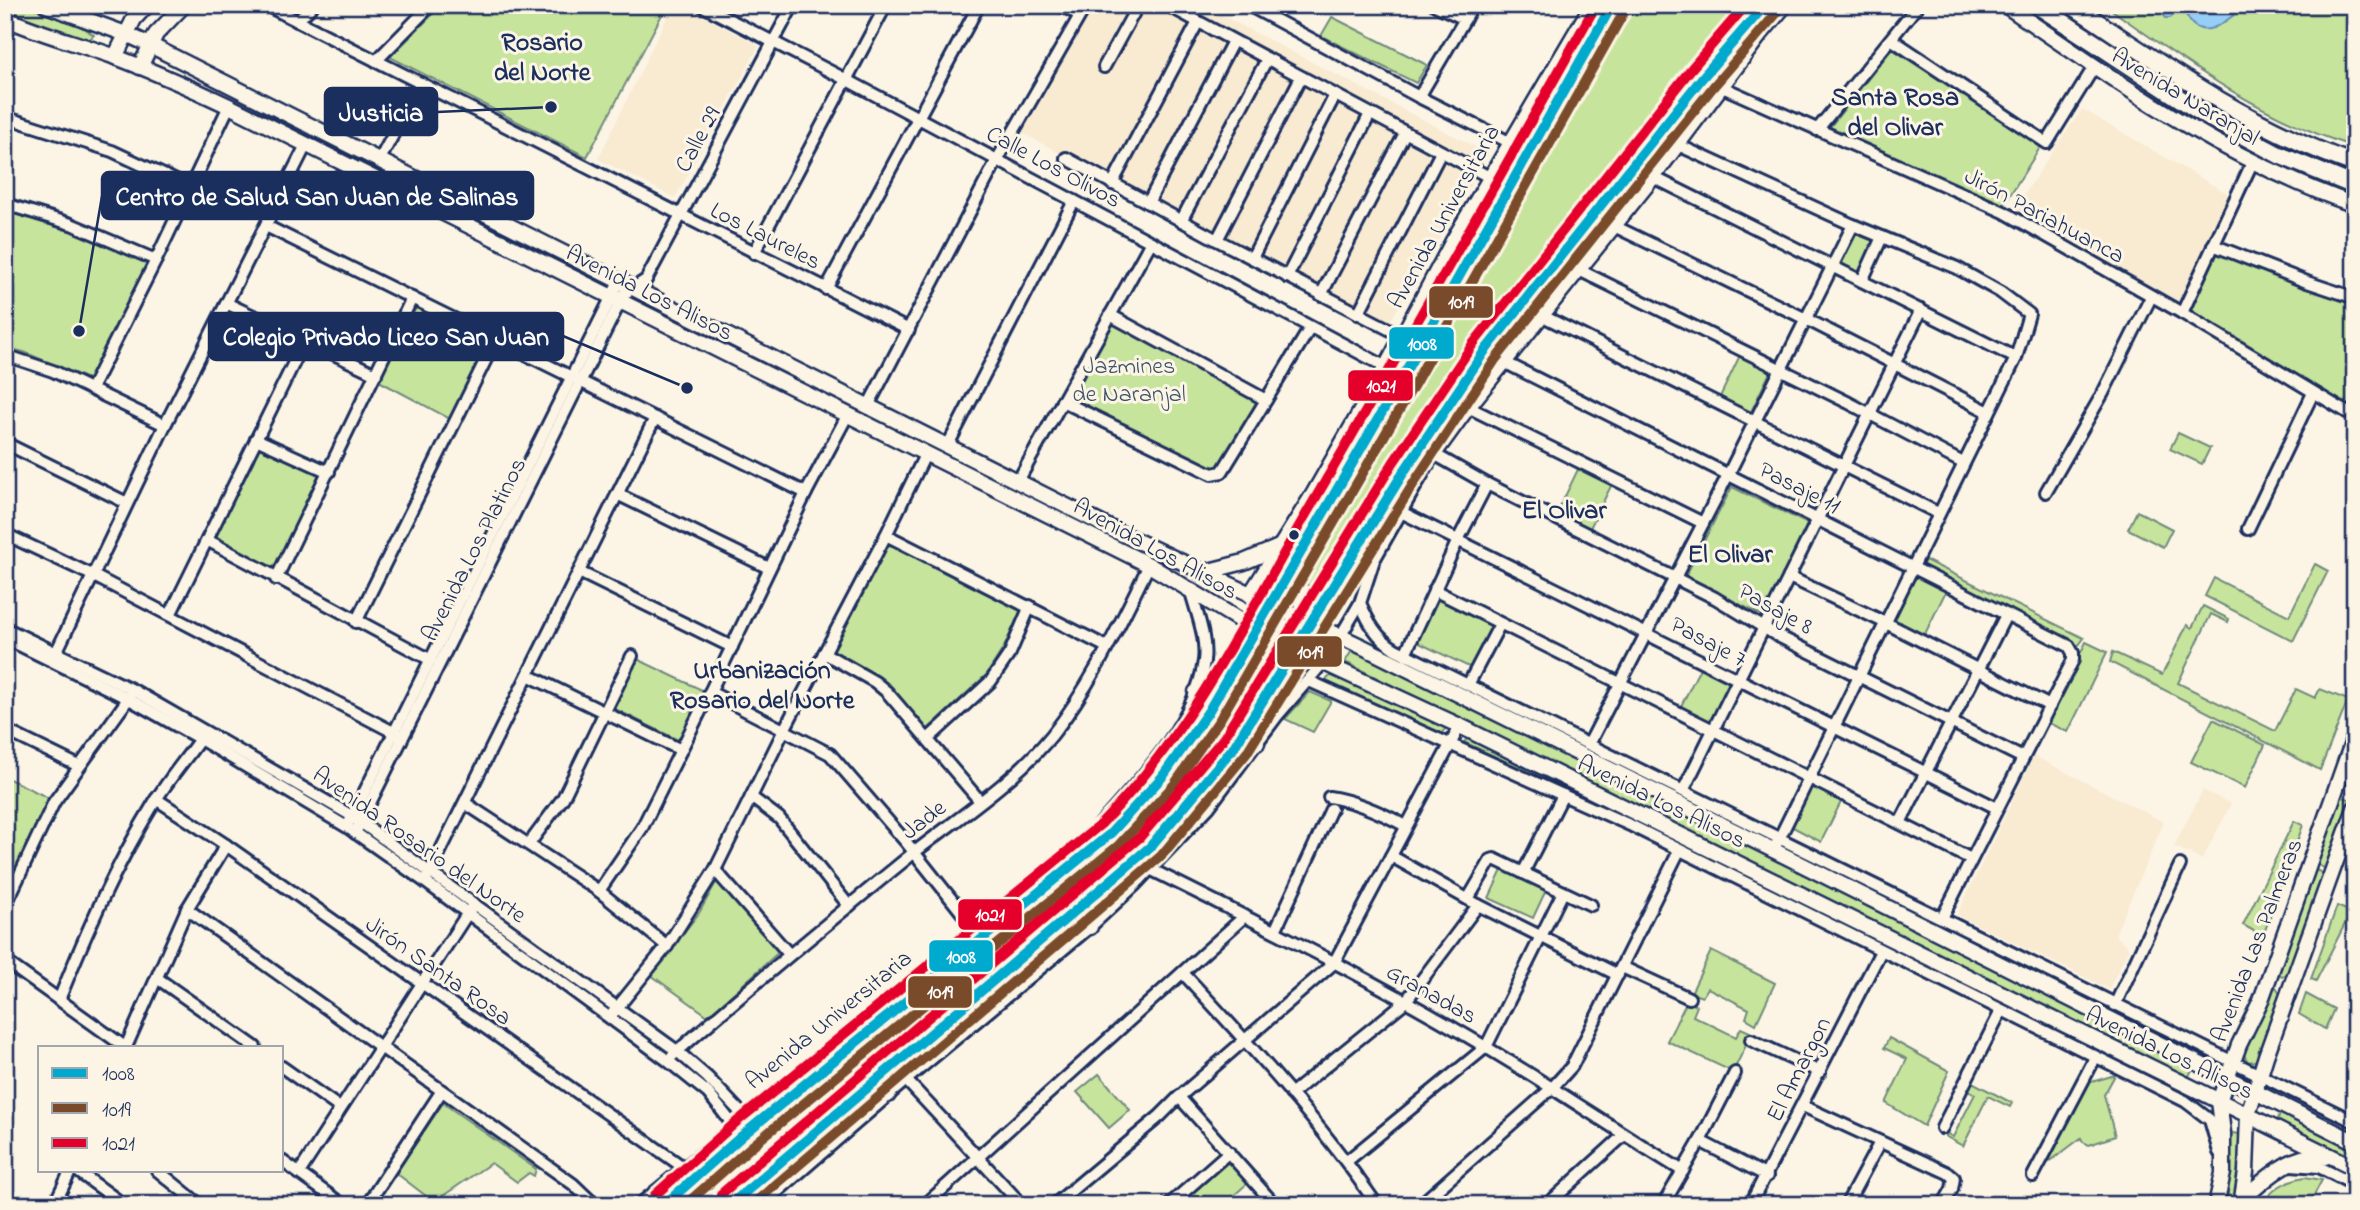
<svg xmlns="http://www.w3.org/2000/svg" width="2360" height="1210" font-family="'Indie Flower',sans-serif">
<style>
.built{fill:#f9ead2}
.green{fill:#c7e49c;stroke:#718a7d;stroke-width:2}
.water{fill:#96cef5;stroke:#658eb9;stroke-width:2}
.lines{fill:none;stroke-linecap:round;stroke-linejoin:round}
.minor-casing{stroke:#1b2f5e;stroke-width:16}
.major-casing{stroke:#1b2f5e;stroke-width:19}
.highway-casing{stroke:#1b2f5e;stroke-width:21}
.minor{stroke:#fcf5e5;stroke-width:10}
.major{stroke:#fcf5e5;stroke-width:14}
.highway{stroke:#fcf5e5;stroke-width:16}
.bus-1-casing{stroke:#fcf5e5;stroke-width:16}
.bus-2-casing{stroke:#fcf5e5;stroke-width:16}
.bus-3-casing{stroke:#fcf5e5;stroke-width:16}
.bus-1{stroke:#00a9ce;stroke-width:10}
.bus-2{stroke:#7a4b2a;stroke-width:10}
.bus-3{stroke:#e4002b;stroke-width:10}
.bus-dot{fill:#1b2f5e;stroke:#fcf5e5;stroke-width:2.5}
.labels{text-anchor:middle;stroke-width:6;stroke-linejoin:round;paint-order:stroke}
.street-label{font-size:24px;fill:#1b2f5e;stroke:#fcf5e5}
.park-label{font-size:24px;fill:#3d536a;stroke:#fcf5e5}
.neighbourhood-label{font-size:26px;font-weight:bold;fill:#1b2f5e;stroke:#fcf5e5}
.leader{fill:none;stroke:#1b2f5e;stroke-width:2.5}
.callout-dot{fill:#1b2f5e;stroke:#fcf5e5;stroke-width:2.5}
.callout{fill:#1b2f5e;stroke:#1b2f5e;stroke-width:2.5}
.callout-label{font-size:26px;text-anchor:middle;font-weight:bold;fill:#fff}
.line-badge{stroke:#fcf5e5;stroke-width:2.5}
.badge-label{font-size:19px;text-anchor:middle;font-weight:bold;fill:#fff}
</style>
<rect width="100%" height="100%" fill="#fcf5e5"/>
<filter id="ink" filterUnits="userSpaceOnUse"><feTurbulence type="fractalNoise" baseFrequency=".0143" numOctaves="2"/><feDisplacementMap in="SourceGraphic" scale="14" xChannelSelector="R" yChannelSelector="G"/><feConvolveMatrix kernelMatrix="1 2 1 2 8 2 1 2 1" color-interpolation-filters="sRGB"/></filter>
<g filter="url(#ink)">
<g class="built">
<path d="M673,5H682L759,46L675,198L598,159Z"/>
<path d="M1086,5H1202L1489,154L1386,328L1015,129Z"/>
<path d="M2082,109L2230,195L2181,303L2014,209Z"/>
<path d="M2034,756L2164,822L2115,935L2129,948L2109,989L1957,915Z"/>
<path d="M2203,790L2231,804L2202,860L2174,846Z"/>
</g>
<g class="green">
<path d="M5,5C39,5 66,16 94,35L87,42L13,15L5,12Z"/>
<path d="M442,5H667L587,157L390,57Z"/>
<path d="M1621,5H1753L1516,293L1320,591L1291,577L1556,121Z"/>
<path d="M2105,5H2355V147C2262,119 2183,61 2105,5Z"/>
<path d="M1332,17L1427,65L1416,83L1321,36Z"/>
<path d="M1892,49L2041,146L2003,206L1830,127Z"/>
<path d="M5,209L83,232L148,261L90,380L24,352L5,348Z"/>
<path d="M1855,227L1884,239L1867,279L1837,265Z"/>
<path d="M2217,251L2355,302L2354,409L2188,311Z"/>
<path d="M417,306L488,344L450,419L379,381Z"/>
<path d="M1112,321L1263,401L1219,467L1209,468L1070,397Z"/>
<path d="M1741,353L1772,368L1749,416L1718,401Z"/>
<path d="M2178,433L2210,448L2202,464L2170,449Z"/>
<path d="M258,445L323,474L277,570L214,535Z"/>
<path d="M1581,463L1614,480L1589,530L1556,515Z"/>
<path d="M1732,487L1808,524L1765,617L1685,577Z"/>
<path d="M2137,511L2172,529L2163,547L2128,529Z"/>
<path d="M887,542L1022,608L1004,647L987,674L927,730L869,672L831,651Z"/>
<path d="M1925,560L2084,638L2073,653L1919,572Z"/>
<path d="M2315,564L2328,571L2293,641L2205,596L2214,578L2289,616Z"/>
<path d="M1914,573L1947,589L1923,638L1891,623Z"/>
<path d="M1436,598L1494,625L1471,668L1415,641Z"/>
<path d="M2203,606L2229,619L2228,622L2211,614L2178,683L2275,731L2296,689L2315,698L2320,689L2348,700L2320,770L2110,662L2113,652L2162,675L2187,625L2192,628Z"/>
<path d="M2086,642L2107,652L2068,732L2046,722Z"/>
<path d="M1354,647L2194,1066L2188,1078L1345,662Z"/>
<path d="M637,659L704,691L680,741L613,708Z"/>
<path d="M1701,666L1730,680L1710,722L1680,708Z"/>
<path d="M1339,671L1446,725L1443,735L1322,684L1329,677Z"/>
<path d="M1310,692L1331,701L1313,732L1285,719Z"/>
<path d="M2213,719L2265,745L2245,788L2191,762Z"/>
<path d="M1468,738L1638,823L1464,742Z"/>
<path d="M5,777L51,799L5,899Z"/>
<path d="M1812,781L1843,798L1821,842L1791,826Z"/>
<path d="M2340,796L2352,800L2327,868H2324L2315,863Z"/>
<path d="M2294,821L2303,825L2263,936L2243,925Z"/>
<path d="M2313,869L2325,874L2290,974L2282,976L2278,973Z"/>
<path d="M1502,870L1546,890L1533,918L1489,898Z"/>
<path d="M718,879L781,950L708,1016L651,975L699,913Z"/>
<path d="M2337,906L2351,912L2316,981L2311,979Z"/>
<path d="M1711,951L1775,983L1756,1024L1746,1018L1749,1009L1708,988L1702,997L1691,993Z"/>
<path d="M2276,987L2280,993L2258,1056L2255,1061L2248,1062L2244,1055L2268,990Z"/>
<path d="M2306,994L2334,1009L2325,1029L2299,1014Z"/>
<path d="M1687,1001L1697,1006L1693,1016L1736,1037L1741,1028L1752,1033L1733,1072L1667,1041Z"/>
<path d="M1889,1038L1949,1071L1924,1126L1886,1103L1907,1059L1884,1048Z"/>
<path d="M1099,1074L1130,1110L1109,1128L1077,1092Z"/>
<path d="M2115,1075L2104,1095L2115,1136L2089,1145L2083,1142L2081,1138L2048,1163L2088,1083Z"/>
<path d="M1972,1082L2012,1103L2010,1107L1988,1096L1963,1146L1945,1136L1946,1133L1953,1137L1975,1094L1968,1090Z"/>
<path d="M443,1103L536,1169L534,1176L529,1173L517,1182L491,1163L434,1202L396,1173Z"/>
<path d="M2281,1112L2355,1148V1163L2276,1123Z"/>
<path d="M2231,1133L2240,1134L2236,1196L2234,1205H2225L2228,1195Z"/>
<path d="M1229,1161L1249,1182L1223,1205H1179Z"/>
<path d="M2305,1177L2322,1180L2309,1205H2262C2272,1188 2286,1180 2305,1177Z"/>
</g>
<path class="water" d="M2155,5H2232L2234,15C2222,24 2206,37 2192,24C2188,19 2186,13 2182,9L2170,18H2166Z"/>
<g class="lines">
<defs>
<g id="minor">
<path d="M266,5L909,330"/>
<path d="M701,5L847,80L1386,367"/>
<path d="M1060,5L1080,15"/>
<path d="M1167,5L1491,178"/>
<path d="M1248,5L1419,97L1529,152"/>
<path d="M1435,5L1465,19"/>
<path d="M297,21L313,5"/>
<path d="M1891,39L2047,143L2094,67"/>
<path d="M376,61L431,5"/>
<path d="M1104,67L1138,5"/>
<path d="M1702,78L2004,212L2182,313L2355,417"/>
<path d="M1419,97L1473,5"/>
<path d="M5,117L112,151L189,187"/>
<path d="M1817,130L1918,5"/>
<path d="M1678,145L1853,225L1957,268L2000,292L2029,314L2016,358L1777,843"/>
<path d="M1066,158L1217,240L1402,336"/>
<path d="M379,161L421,83"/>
<path d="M1653,177L2016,358"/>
<path d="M1112,184L1198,22"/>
<path d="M1148,203L1233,41"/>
<path d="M5,204L71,224L156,260"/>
<path d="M1181,221L1267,59"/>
<path d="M266,226L806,493"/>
<path d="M1614,226L1806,319L1989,412"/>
<path d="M1217,240L1301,77"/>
<path d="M2213,245L2307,282L2355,298"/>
<path d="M754,253L886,5"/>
<path d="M1252,258L1335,95"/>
<path d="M1579,270L1849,403L1963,463"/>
<path d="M1287,277L1370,114"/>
<path d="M1862,281L1882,237"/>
<path d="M826,289L979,5"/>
<path d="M1321,295L1405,133"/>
<path d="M226,303L376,374"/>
<path d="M2182,313L2252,163"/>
<path d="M1358,314L1441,152"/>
<path d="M1110,315L1266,400"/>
<path d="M1541,315L1938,513"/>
<path d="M5,355L53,371L165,425"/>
<path d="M1504,362L2069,646L2073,653V660L1942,918"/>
<path d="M91,389L156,260L229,106"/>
<path d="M1062,401L1212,474L1222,472L1310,328"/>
<path d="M868,406L997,160L1086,5"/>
<path d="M1468,407L1703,523"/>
<path d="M256,439L329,472"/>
<path d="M5,443L127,503"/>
<path d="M948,445L1074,201"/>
<path d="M1018,481L1151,242"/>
<path d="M2046,492L2103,393L2151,297"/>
<path d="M617,494L769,568"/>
<path d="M1401,512L1997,808"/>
<path d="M2248,529L2313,393"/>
<path d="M5,534L92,575L399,735"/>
<path d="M886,535L1107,647"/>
<path d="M207,540L431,660"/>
<path d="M579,572L732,647"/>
<path d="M1789,577L1884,622L2050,706"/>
<path d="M276,579L412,298"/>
<path d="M1434,590L1971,859"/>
<path d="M170,615L305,340"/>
<path d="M356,622L496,339"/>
<path d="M5,628L133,690L352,816L677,1051L707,1077L745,1117"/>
<path d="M5,638L129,699L200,739L347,827L424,881L667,1060L708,1093L734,1126"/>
<path d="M824,653L875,682L887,692L980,801"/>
<path d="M1405,654L1458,540L1487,484"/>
<path d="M53,659L165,425L306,145"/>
<path d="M528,675L681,750"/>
<path d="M1309,681L1632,826L2185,1101L2210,1120L2219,1152"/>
<path d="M1468,685L1500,624"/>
<path d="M710,692L830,754L906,842L979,934"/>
<path d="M5,730L79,766"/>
<path d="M928,739L991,681L1010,653L1030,606"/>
<path d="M1589,744L1729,473L1853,225"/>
<path d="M2023,758L1776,635L1715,598L1487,484L1434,454L1374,560L1360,603C1369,623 1376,637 1395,649L2355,1122"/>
<path d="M1683,791L1921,310"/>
<path d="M751,797L779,818L849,906"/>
<path d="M1329,797C1356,801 1382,813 1406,826"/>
<path d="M156,799L226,845L683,1167L694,1179"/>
<path d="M465,803L599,891L667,946"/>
<path d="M350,821L619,282"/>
<path d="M1900,823L2006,615"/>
<path d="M355,833L624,294L646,280L793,5"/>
<path d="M529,844L563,798L632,656"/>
<path d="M1391,856L1478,905L1618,975"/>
<path d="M1150,869C1273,930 1395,991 1512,1063C1569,1098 1625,1136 1683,1171"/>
<path d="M715,870L789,954"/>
<path d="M1523,873L1563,795"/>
<path d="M428,876L655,418"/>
<path d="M599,891L642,828L710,692L806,493L847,416"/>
<path d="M1468,899L1491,860L1494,859L1591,905"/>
<path d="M5,906L54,802L131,695"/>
<path d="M187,909L573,1184L595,1205"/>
<path d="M1275,931L1331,809"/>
<path d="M5,961L125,1047"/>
<path d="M1622,967L1689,998"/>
<path d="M1183,973C1252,1047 1320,1122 1377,1205"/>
<path d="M157,978L255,1047"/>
<path d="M59,1000C87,930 115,867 154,803C169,778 188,757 204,733"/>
<path d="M2115,1005L2180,865"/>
<path d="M613,1013L667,946L715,870L784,730L886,535L925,455"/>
<path d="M1751,1040L1820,1072"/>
<path d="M126,1047L187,909L226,845"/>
<path d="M672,1056C750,987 830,921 911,855C959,817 1013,783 1052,735C1092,685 1120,623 1149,565"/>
<path d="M282,1067L340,1108"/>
<path d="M906,1080L1022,1205"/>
<path d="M1291,1094L1406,1001L1478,905"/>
<path d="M1179,1097L1275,1205"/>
<path d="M1803,1106L1948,1173L1954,1178L1952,1189L1943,1205"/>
<path d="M1942,1128L2001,1011"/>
<path d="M1700,1141L1767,1176"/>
<path d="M282,1161L343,1205"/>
<path d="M1347,1161L1486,1047L1563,892"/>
<path d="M2291,1165L2319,1167L2355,1185"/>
<path d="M76,1170L124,1205"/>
<path d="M157,1170L200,1205"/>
<path d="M299,1173L471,908"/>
<path d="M2033,1176L2095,1058"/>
<path d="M54,1205L71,1170"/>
<path d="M367,1205L441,1092"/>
<path d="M639,1205L1096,829C1137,783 1195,724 1204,661C1207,638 1197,614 1191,592"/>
<path d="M762,1205L906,1080L1090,927L1134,886L1209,807L1277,716L1328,657L1360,603"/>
<path d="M925,1205L1245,916"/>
<path d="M1054,1205L1160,1116L1179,1097L1334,963L1460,726"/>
<path d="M1169,1205L1229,1152"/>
<path d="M1420,1205L1552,1088L1572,1066L1679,851"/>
<path d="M1547,1205L1624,1135"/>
<path d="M1663,1205L1700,1141L1735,1073"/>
<path d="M1750,1205L1881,951"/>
<path d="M1846,1205L1880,1142"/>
</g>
<g id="major">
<path d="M46,5L126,34L150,45L1116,531L1363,647L1773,850L2355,1142"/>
<path d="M2005,5C2119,83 2223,159 2355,205"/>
<path d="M5,18C40,34 77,43 113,56C153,71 191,88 229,106L1149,565L1244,623L1296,650L1460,726L2355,1168"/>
<path d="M115,57L134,19L147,5"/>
<path d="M140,67L156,34L184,5"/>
<path d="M1410,467L1434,454L1468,407L1653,177L1759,36L1785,5"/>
<path d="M1201,573L1244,562L1279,547"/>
<path d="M1250,595L1314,493L1386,367L1453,241L1592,5"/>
<path d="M1196,692L1214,703"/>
<path d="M1244,733L1257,743"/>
<path d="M1076,911L1090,927"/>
<path d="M845,1109L888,1095"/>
<path d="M2242,1199C2265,1181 2293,1150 2325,1157"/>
<path d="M664,1205L743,1135L1110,834C1148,797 1181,758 1208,712L1403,376L1612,5"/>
<path d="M730,1205L1150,847L1234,747L1405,470L1484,352L1516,309L1702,78L1765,5"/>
<path d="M2216,1205L2223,1173V1133L2219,1101L2239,1045L2261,1000L2355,735"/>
<path d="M2241,1205L2246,1172L2248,1114L2266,1056L2355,808"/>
</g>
<g id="highway">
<path d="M2037,5L2208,117L2279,155L2355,186"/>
<path d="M2072,5C2163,66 2251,128 2355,164"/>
</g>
</defs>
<use href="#minor" class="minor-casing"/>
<use href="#major" class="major-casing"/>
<use href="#highway" class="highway-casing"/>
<use href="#minor" class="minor"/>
<use href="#major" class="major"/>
<use href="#highway" class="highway"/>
<defs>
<g id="bus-1">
<path d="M664,1205L743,1135L1110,834L1163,776L1208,712L1403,376L1612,5"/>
<path d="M730,1205L1150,847L1234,747L1405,470L1484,352L1702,78L1765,5"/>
</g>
<g id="bus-2">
<path d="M685,1205L752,1146L1119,845L1174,785L1220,719L1415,383L1624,12"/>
<path d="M752,1205L1161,856L1246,754L1417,478L1495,360L1713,87L1776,14"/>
</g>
<g id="bus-3">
<path d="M721,1194L1140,837L1223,739L1393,463L1473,344L1691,69L1746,5"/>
<path d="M655,1195L734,1124L1101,824C1189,735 1243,624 1305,516C1404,347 1500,176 1596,5"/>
</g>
</defs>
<use href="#bus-1" class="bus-1-casing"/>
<use href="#bus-2" class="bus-2-casing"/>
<use href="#bus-3" class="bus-3-casing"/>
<use href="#bus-1" class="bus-1"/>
<use href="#bus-2" class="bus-2"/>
<use href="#bus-3" class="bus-3"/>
</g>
</g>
<circle class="bus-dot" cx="1294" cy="535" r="6"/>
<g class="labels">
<g class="street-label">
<text transform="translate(2186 96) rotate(31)" y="8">Avenida Naranjal</text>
<text transform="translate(697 139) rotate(-62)" y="8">Calle 29</text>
<text transform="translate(1054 166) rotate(28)" y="8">Calle Los Olivos</text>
<text transform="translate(2045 215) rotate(28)" y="8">Jirón Pariahuanca</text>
<text transform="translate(1443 216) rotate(-61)" y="8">Avenida Universitaria</text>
<text transform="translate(766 235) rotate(27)" y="8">Los Laureles</text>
<text transform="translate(650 292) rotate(27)" y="8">Avenida Los Alisos</text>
<text transform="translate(1800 487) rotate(27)" y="8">Pasaje 11</text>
<text transform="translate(1156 548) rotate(29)" y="8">Avenida Los Alisos</text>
<text transform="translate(473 549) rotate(-63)" y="8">Avenida Los Platinos</text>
<text transform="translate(1776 608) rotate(29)" y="8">Pasaje 8</text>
<text transform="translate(1709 641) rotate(28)" y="8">Pasaje 7</text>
<text transform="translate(1662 801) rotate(26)" y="8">Avenida Los Alisos</text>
<text transform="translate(923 819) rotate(-38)" y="8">Jade</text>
<text transform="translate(420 844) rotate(35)" y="8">Avenida Rosario del Norte</text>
<text transform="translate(2256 940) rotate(-69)" y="8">Avenida Las Palmeras</text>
<text transform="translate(439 970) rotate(35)" y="8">Jirón Santa Rosa</text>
<text transform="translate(1432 993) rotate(29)" y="8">Granadas</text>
<text transform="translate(828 1019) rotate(-39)" y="8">Avenida Universitaria</text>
<text transform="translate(2170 1052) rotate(26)" y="8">Avenida Los Alisos</text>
<text transform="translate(1798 1069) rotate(-63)" y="8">El Amargon</text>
</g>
<g class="park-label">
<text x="1129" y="373">Jazmines<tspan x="1129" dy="28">de Naranjal</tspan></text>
</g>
<g class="neighbourhood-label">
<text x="542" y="50">Rosario<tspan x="542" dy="30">del Norte</tspan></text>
<text x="1895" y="105">Santa Rosa<tspan x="1895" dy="30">del Olivar</tspan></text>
<text x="1564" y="518">El Olivar</text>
<text x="1730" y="562">El Olivar</text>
<text x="762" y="678">Urbanización<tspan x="762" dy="30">Rosario del Norte</tspan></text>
</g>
</g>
<path class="leader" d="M551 107L437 112M79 331L102 196M687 388L563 336"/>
<g class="callout-dot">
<circle cx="551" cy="107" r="7"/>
<circle cx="79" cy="331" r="7"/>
<circle cx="687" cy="388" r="7"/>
</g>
<g class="callout">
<rect x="325" y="88" width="112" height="47" rx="7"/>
<rect x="102" y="172" width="431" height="47" rx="7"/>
<rect x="209" y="313" width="354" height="47" rx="7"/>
</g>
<g class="callout-label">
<text x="381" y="121">Justicia</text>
<text x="317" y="205">Centro de Salud San Juan de Salinas</text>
<text x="386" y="345">Colegio Privado Liceo San Juan</text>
</g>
<g class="line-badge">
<rect x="1428" y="285" width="66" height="34" rx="7" fill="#7a4b2a"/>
<rect x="1388" y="326" width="67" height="34" rx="7" fill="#00a9ce"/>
<rect x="1347" y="369" width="67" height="33" rx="7" fill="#e4002b"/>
<rect x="1276" y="635" width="67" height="33" rx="7" fill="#7a4b2a"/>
<rect x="957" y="898" width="66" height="33" rx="7" fill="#e4002b"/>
<rect x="928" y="939" width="66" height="34" rx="7" fill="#00a9ce"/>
<rect x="907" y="975" width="66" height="34" rx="7" fill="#7a4b2a"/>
</g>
<g class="badge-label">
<text x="1461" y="308">1019</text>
<text x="1422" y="350">1008</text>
<text x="1381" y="392">1021</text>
<text x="1310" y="658">1019</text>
<text x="990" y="921">1021</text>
<text x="961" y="963">1008</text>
<text x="940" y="998">1019</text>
</g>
<rect width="2360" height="1210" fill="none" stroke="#fcf5e5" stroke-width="28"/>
<rect x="14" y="14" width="2332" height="1182" fill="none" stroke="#1b2f5e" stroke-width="2.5" filter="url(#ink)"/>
<rect x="38" y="1046" width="245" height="126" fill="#fcf5e5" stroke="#a2a6af" stroke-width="2"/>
<rect x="52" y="1068" width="35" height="10" fill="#00a9ce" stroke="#a2a6af" stroke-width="2"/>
<text x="102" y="1080" font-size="21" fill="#1b2f5e">1008</text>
<rect x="52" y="1103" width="35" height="10" fill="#7a4b2a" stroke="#a2a6af" stroke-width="2"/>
<text x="102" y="1116" font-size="21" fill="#1b2f5e">1019</text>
<rect x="52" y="1138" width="35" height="10" fill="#e4002b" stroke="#a2a6af" stroke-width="2"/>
<text x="102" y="1150" font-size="21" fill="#1b2f5e">1021</text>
</svg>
